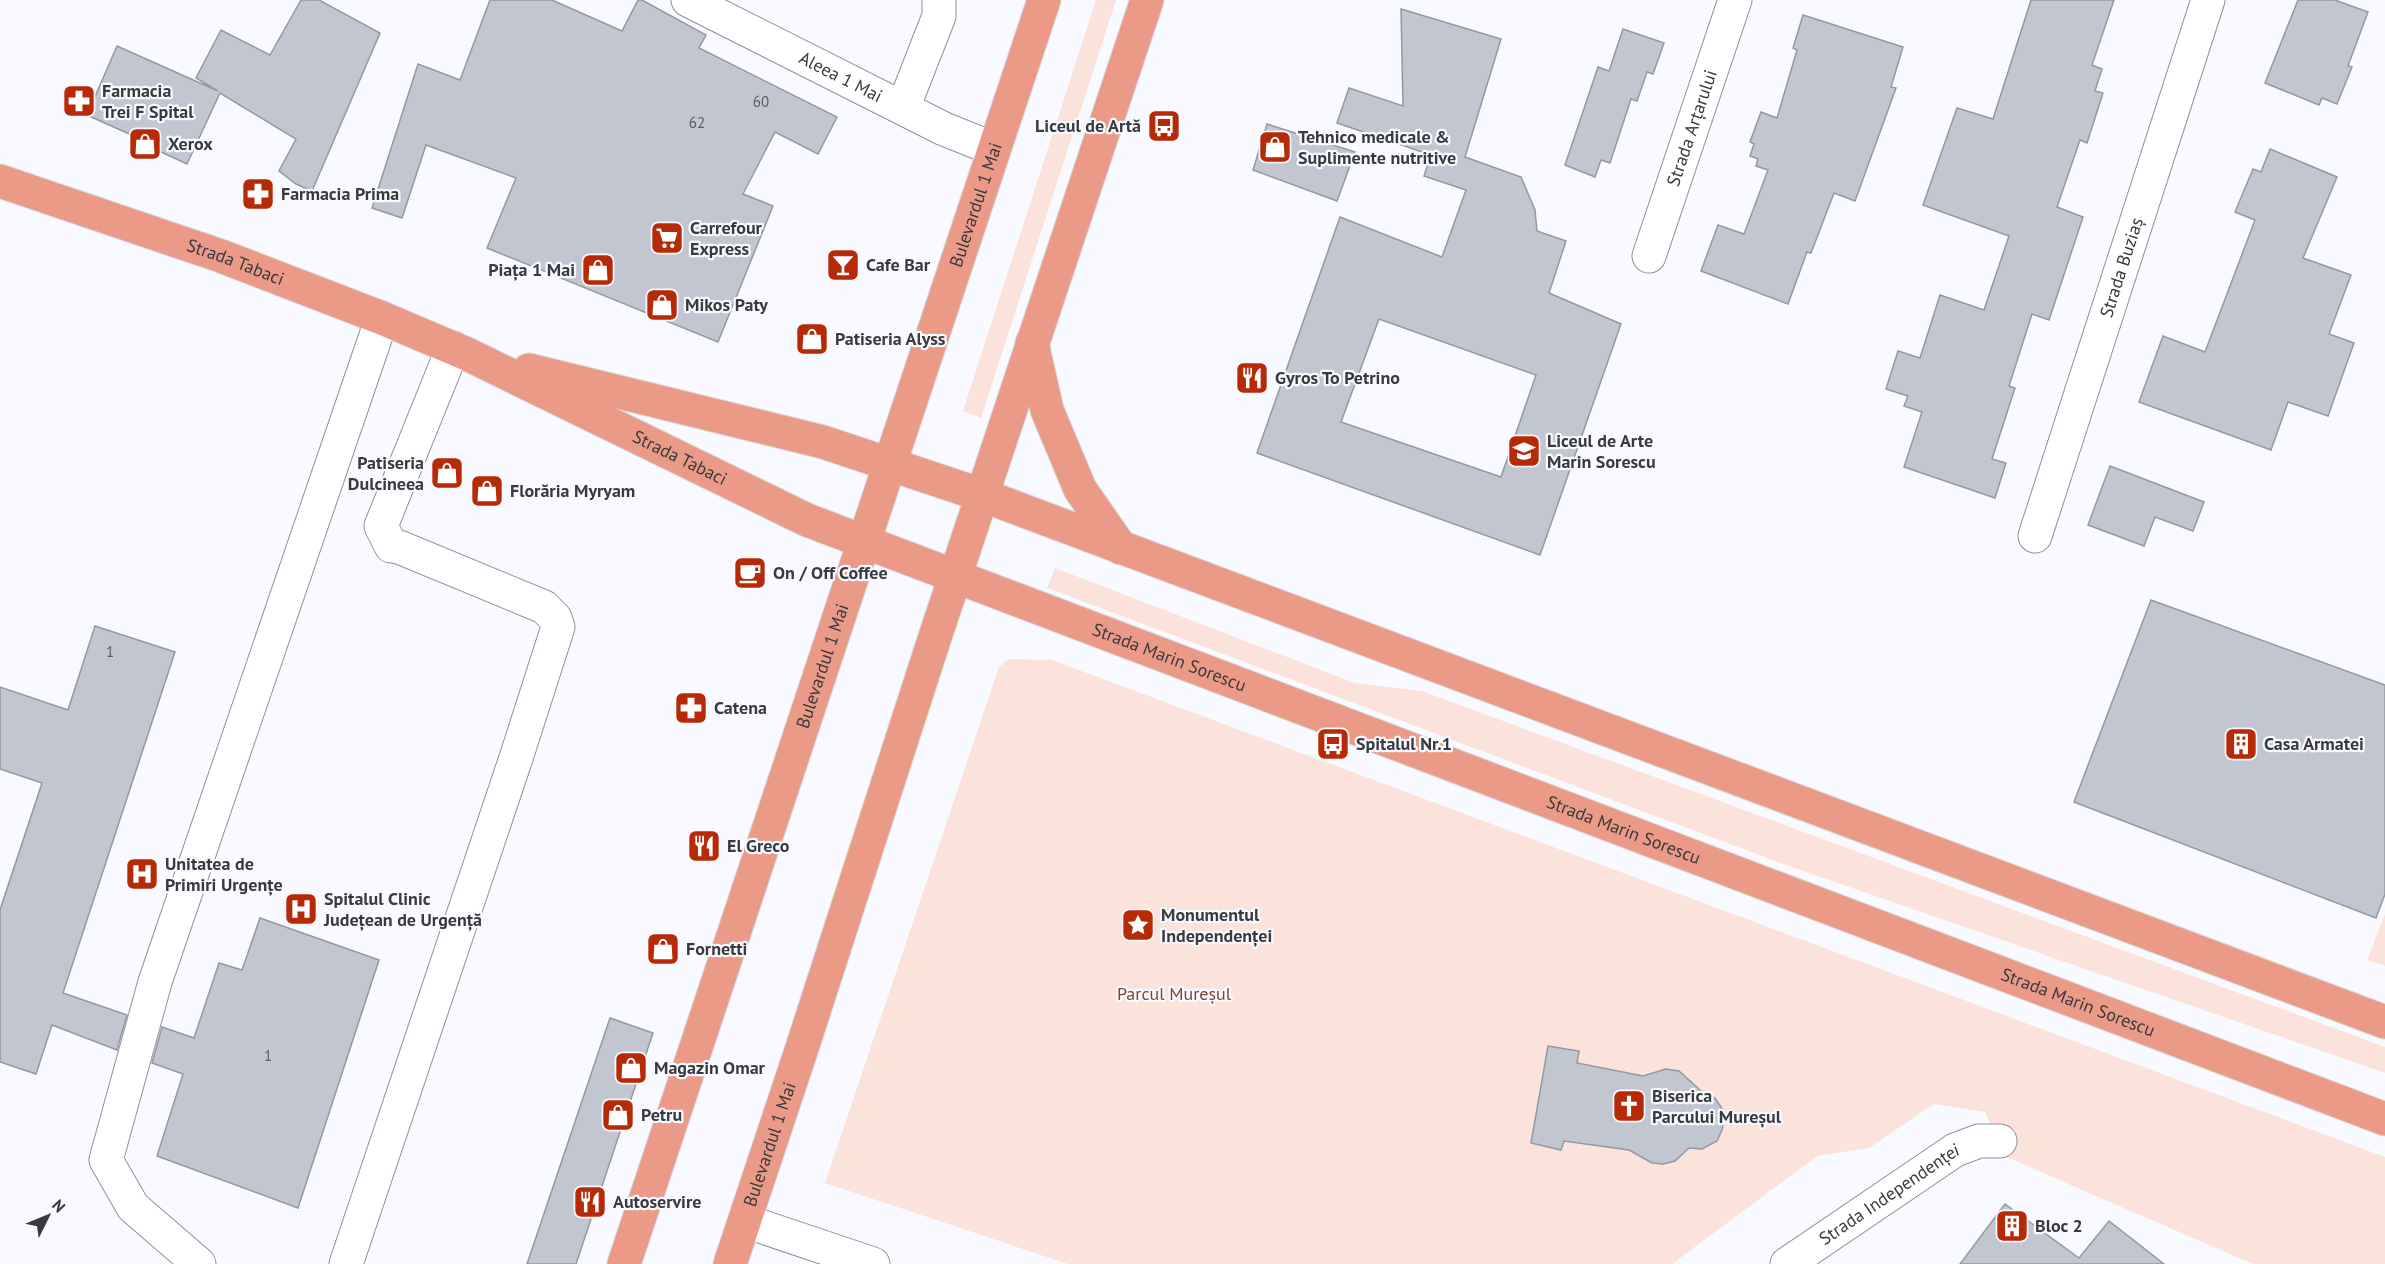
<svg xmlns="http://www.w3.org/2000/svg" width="2385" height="1264" font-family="'PT Sans',sans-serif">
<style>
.green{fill:#fbe2db}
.building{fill:#c2c6d0;stroke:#9498a1;stroke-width:1.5;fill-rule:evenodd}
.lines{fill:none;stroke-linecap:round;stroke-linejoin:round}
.minor-casing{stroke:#8f929c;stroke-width:35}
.major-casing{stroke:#d7d8d8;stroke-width:35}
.minor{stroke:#fff;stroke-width:33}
.major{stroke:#eb9a88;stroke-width:33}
.labels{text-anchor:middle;stroke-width:4.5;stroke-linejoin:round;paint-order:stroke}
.number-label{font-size:15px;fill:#5b5d62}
.street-label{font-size:18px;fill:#393a3e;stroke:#f9faff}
.poi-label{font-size:18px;font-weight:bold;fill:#393a3e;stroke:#f9faff;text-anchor:start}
.park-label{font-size:18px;fill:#844032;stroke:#f9faff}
</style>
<rect width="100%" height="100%" fill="#f9faff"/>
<g class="green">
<path d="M1096,0H1116L981,418L963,411Z"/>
<path d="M1055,568L1355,683L1422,691L2385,1047V1073L1786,865L1047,588Z"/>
<path d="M1009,659L1052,660L2385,1157V1264H2253L2004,1156L1985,1112L1934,1104L1869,1148L1817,1156L1672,1264H1068L825,1183L999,667Z"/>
<path d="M2385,914V966L2367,960Z"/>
</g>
<g class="building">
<path d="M301,0H319L380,33L312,191L296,184L279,171L296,139L220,93L187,164L146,145L147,142L87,115L117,46L218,91L196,78L221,30L270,55Z"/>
<path d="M490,0H552L622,31L638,0H642L706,35L699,48L837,117L818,154L775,132L743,194L773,206L718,342L487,248L516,178L426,145L402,218L372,208L418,64L460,80Z"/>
<path d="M2031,0H2114L2092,65L2102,69L2095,91L2103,93L2087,143L2080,140L2057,207L2083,217L2049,320L2032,314L2009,386L2015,388L1992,459L2006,463L1995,498L1904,467L1922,412L1904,406L1908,396L1886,389L1898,351L1920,358L1940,295L1984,310L2009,236L1923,205L1957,108L1993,119Z"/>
<path d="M2298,0H2335L2368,12L2348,66L2352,67L2337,104L2322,98L2319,105L2265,83Z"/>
<path d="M1401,9L1501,39L1465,157L1521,177L1535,210L1537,231L1566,241L1549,293L1621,324L1540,555L1257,453L1340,217L1442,257L1466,190L1424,176L1431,155L1337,123L1349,88L1403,106ZM1379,319L1536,375L1501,477L1341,422Z"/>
<path d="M1803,15L1903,47L1891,87L1896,88L1855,201L1834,193L1811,253L1807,252L1788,304L1701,271L1718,225L1744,234L1768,170L1756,166L1758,159L1750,156L1754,144L1750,142L1761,112L1777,118L1797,50L1793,48Z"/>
<path d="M1623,29L1664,43L1653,74L1647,72L1637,101L1631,99L1610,163L1601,160L1595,177L1565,165L1598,67L1609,71Z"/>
<path d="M1267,124L1355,152L1337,201L1253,170Z"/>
<path d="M2270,149L2337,177L2303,258L2351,275L2329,334L2354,343L2328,416L2288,402L2271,450L2139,402L2163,336L2205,352L2255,220L2235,212L2253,169L2261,172Z"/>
<path d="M2110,466L2204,502L2193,531L2155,517L2144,546L2088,525Z"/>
<path d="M2151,600L2385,685V894L2376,918L2074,802Z"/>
<path d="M95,626L175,652L63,993L127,1015L117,1050L52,1025L36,1074L0,1062V910L42,783L0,769V687L68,710Z"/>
<path d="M260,918L379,960L298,1208L157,1156L183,1074L152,1063L162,1027L194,1038L219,963L242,970Z"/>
<path d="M610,1018L653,1033L576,1264H527Z"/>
<path d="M1548,1046L1579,1051L1577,1063L1643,1076L1666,1069L1679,1071L1701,1091L1715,1098L1725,1113L1722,1130L1717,1141L1702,1149L1689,1148L1675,1161L1663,1164L1652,1163L1629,1150L1564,1141L1561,1150L1531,1143Z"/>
<path d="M2005,1204L2079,1258L2109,1221L2164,1264H1960Z"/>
</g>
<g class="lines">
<defs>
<g id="minor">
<path id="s1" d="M688,0L944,129L994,149"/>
<path d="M903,108L939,16V0"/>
<path id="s2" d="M1649,256L1735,0"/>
<path id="s3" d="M2035,536L2208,0"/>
<path d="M745,1221L873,1264"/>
<path d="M199,1264L133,1207L106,1160L155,982L382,318"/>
<path d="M346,1264L517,755L558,627L555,618L544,607L399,547L391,546L381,526L453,348"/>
<path id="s4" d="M1787,1264L1955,1150L1979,1141H2000"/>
</g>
<g id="major">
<path id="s5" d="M0,181L221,256L382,318L467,354L807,520L2385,1119"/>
<path d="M1032,343L1047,410L1080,489L1121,548"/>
<path d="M529,370L823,442L982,495L2385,1022"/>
<path id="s6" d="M624,1264L1044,0"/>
<path id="s7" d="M730,1264L802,1048L934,640L1147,0"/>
</g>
</defs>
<use href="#minor" class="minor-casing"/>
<use href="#major" class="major-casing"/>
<use href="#minor" class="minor"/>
<use href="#major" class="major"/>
</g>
<defs>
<symbol id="pharmacy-square" viewBox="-11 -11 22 22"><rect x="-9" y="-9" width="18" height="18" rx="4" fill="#b62a07" stroke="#f9faff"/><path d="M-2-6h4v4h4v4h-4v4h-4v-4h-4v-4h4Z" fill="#fff"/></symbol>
<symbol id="bus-square" viewBox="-11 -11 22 22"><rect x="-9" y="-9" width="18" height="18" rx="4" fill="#b62a07" stroke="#f9faff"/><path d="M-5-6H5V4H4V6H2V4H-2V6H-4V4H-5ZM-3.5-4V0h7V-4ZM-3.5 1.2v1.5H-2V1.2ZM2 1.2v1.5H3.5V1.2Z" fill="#fff"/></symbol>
<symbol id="shop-square" viewBox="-11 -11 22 22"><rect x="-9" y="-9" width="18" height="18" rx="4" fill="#b62a07" stroke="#f9faff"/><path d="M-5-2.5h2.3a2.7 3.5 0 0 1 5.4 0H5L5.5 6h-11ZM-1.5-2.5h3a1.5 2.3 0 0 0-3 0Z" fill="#fff"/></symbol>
<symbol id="supermarket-square" viewBox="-11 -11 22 22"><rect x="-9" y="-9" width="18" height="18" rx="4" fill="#b62a07" stroke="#f9faff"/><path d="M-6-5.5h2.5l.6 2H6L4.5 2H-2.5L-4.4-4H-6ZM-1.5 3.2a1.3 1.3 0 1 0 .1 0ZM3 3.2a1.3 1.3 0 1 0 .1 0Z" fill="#fff"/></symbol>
<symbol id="bar-square" viewBox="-11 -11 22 22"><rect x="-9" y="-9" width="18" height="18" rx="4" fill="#b62a07" stroke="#f9faff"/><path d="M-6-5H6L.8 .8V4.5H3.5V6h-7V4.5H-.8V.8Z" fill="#fff"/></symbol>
<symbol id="restaurant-square" viewBox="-11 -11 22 22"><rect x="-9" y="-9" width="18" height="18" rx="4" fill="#b62a07" stroke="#f9faff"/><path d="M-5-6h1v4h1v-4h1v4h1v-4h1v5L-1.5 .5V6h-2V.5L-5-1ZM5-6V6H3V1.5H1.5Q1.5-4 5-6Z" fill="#fff"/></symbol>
<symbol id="school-square" viewBox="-11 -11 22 22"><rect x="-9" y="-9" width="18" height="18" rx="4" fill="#b62a07" stroke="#f9faff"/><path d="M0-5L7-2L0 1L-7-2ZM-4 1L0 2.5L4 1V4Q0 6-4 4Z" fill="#fff"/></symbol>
<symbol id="cafe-square" viewBox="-11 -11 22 22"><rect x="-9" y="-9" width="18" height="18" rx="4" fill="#b62a07" stroke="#f9faff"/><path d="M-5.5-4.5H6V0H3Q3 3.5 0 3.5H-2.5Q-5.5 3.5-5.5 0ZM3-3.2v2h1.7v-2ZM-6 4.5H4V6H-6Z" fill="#fff"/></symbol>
<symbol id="building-square" viewBox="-11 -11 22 22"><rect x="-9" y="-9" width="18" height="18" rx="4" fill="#b62a07" stroke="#f9faff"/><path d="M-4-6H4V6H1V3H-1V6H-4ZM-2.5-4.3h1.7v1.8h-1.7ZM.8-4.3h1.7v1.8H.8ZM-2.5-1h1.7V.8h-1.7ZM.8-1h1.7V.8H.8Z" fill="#fff"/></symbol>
<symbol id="hospital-square" viewBox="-11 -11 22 22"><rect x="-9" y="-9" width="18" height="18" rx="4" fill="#b62a07" stroke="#f9faff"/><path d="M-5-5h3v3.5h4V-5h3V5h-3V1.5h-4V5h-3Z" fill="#fff"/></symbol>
<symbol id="sight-square" viewBox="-11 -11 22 22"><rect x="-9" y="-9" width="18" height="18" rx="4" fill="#b62a07" stroke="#f9faff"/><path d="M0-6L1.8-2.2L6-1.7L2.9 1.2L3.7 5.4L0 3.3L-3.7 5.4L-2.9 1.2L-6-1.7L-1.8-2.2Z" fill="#fff"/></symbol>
<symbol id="church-square" viewBox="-11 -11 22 22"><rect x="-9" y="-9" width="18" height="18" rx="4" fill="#b62a07" stroke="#f9faff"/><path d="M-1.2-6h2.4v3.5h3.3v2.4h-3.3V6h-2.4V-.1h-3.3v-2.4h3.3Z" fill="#fff"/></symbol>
</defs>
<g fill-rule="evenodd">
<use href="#pharmacy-square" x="60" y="82" width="38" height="38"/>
<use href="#bus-square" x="1145" y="107" width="38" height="38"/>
<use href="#shop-square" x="126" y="125" width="38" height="38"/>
<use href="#shop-square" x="1256" y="128" width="38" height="38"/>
<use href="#pharmacy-square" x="239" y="175" width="38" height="38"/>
<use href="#supermarket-square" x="648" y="219" width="38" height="38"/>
<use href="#bar-square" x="824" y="246" width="38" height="38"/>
<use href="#shop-square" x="579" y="251" width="38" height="38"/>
<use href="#shop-square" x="643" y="286" width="38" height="38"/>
<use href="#shop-square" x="793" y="320" width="38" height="38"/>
<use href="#restaurant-square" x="1233" y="359" width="38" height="38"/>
<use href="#school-square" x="1505" y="432" width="38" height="38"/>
<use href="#shop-square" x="428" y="454" width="38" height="38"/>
<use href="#shop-square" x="468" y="472" width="38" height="38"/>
<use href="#cafe-square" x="731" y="554" width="38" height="38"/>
<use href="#pharmacy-square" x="672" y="689" width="38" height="38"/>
<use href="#bus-square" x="1314" y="725" width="38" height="38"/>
<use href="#building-square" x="2222" y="725" width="38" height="38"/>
<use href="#restaurant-square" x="685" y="827" width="38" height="38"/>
<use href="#hospital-square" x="123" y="855" width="38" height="38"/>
<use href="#hospital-square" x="282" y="890" width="38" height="38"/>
<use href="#sight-square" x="1119" y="906" width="38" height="38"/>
<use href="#shop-square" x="644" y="930" width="38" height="38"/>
<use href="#shop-square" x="612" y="1049" width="38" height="38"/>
<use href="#church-square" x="1610" y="1087" width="38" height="38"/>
<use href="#shop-square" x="599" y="1096" width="38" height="38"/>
<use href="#restaurant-square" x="571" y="1183" width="38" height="38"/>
<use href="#building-square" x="1993" y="1207" width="38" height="38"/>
</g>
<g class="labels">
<g class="number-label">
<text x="761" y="107">60</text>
<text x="697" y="128">62</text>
<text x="110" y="657">1</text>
<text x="268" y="1061">1</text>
</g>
<g class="street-label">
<text dy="6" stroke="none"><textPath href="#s1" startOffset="171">Aleea 1 Mai</textPath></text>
<text dy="6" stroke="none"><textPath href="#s2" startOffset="135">Strada Arțarului</textPath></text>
<text dy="6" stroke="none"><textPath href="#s6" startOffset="1116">Bulevardul 1 Mai</textPath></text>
<text dy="6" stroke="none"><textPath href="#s5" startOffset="249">Strada Tabaci</textPath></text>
<text dy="6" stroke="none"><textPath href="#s3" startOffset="282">Strada Buziaș</textPath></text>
<text dy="6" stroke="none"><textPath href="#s5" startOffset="735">Strada Tabaci</textPath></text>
<text dy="6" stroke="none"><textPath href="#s5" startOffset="1264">Strada Marin Sorescu</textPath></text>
<text dy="6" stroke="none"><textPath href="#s6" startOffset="630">Bulevardul 1 Mai</textPath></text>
<text dy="6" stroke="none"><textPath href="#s5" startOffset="1750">Strada Marin Sorescu</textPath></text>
<text dy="6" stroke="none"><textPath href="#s5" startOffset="2236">Strada Marin Sorescu</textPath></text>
<text dy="6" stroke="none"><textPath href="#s7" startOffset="126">Bulevardul 1 Mai</textPath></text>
<text dy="6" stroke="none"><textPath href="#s4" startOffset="124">Strada Independenței</textPath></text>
</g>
<g class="poi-label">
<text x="102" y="97">Farmacia<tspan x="102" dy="21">Trei F Spital</tspan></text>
<text x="1141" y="132" text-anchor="end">Liceul de Artă</text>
<text x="1298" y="143">Tehnico medicale &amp;<tspan x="1298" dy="21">Suplimente nutritive</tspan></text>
<text x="168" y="150">Xerox</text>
<text x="281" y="200">Farmacia Prima</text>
<text x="690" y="234">Carrefour<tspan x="690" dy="21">Express</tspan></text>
<text x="866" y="271">Cafe Bar</text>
<text x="575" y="276" text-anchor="end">Piața 1 Mai</text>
<text x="685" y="311">Mikos Paty</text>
<text x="835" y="345">Patiseria Alyss</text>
<text x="1275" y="384">Gyros To Petrino</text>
<text x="1547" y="447">Liceul de Arte<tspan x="1547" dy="21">Marin Sorescu</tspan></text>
<text x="424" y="469" text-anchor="end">Patiseria<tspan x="424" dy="21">Dulcineea</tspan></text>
<text x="510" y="497">Florăria Myryam</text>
<text x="773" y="579">On / Off Coffee</text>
<text x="714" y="714">Catena</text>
<text x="1356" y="750">Spitalul Nr.1</text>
<text x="2264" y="750">Casa Armatei</text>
<text x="727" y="852">El Greco</text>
<text x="165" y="870">Unitatea de<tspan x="165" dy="21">Primiri Urgențe</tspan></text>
<text x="324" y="905">Spitalul Clinic<tspan x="324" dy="21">Județean de Urgență</tspan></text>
<text x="1161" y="921">Monumentul<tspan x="1161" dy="21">Independenței</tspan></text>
<text x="686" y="955">Fornetti</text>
<text x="654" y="1074">Magazin Omar</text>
<text x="1652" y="1102">Biserica<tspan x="1652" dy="21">Parcului Mureșul</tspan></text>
<text x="641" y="1121">Petru</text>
<text x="613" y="1208">Autoservire</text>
<text x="2035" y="1232">Bloc 2</text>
</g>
<g class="park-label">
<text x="1174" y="1000">Parcul Mureșul</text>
</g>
</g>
<g transform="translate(48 1216) rotate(47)" stroke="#f9faff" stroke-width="4.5" paint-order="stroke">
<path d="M0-4.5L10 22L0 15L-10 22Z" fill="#393a3e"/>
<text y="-9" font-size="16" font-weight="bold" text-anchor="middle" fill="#393a3e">N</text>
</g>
</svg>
